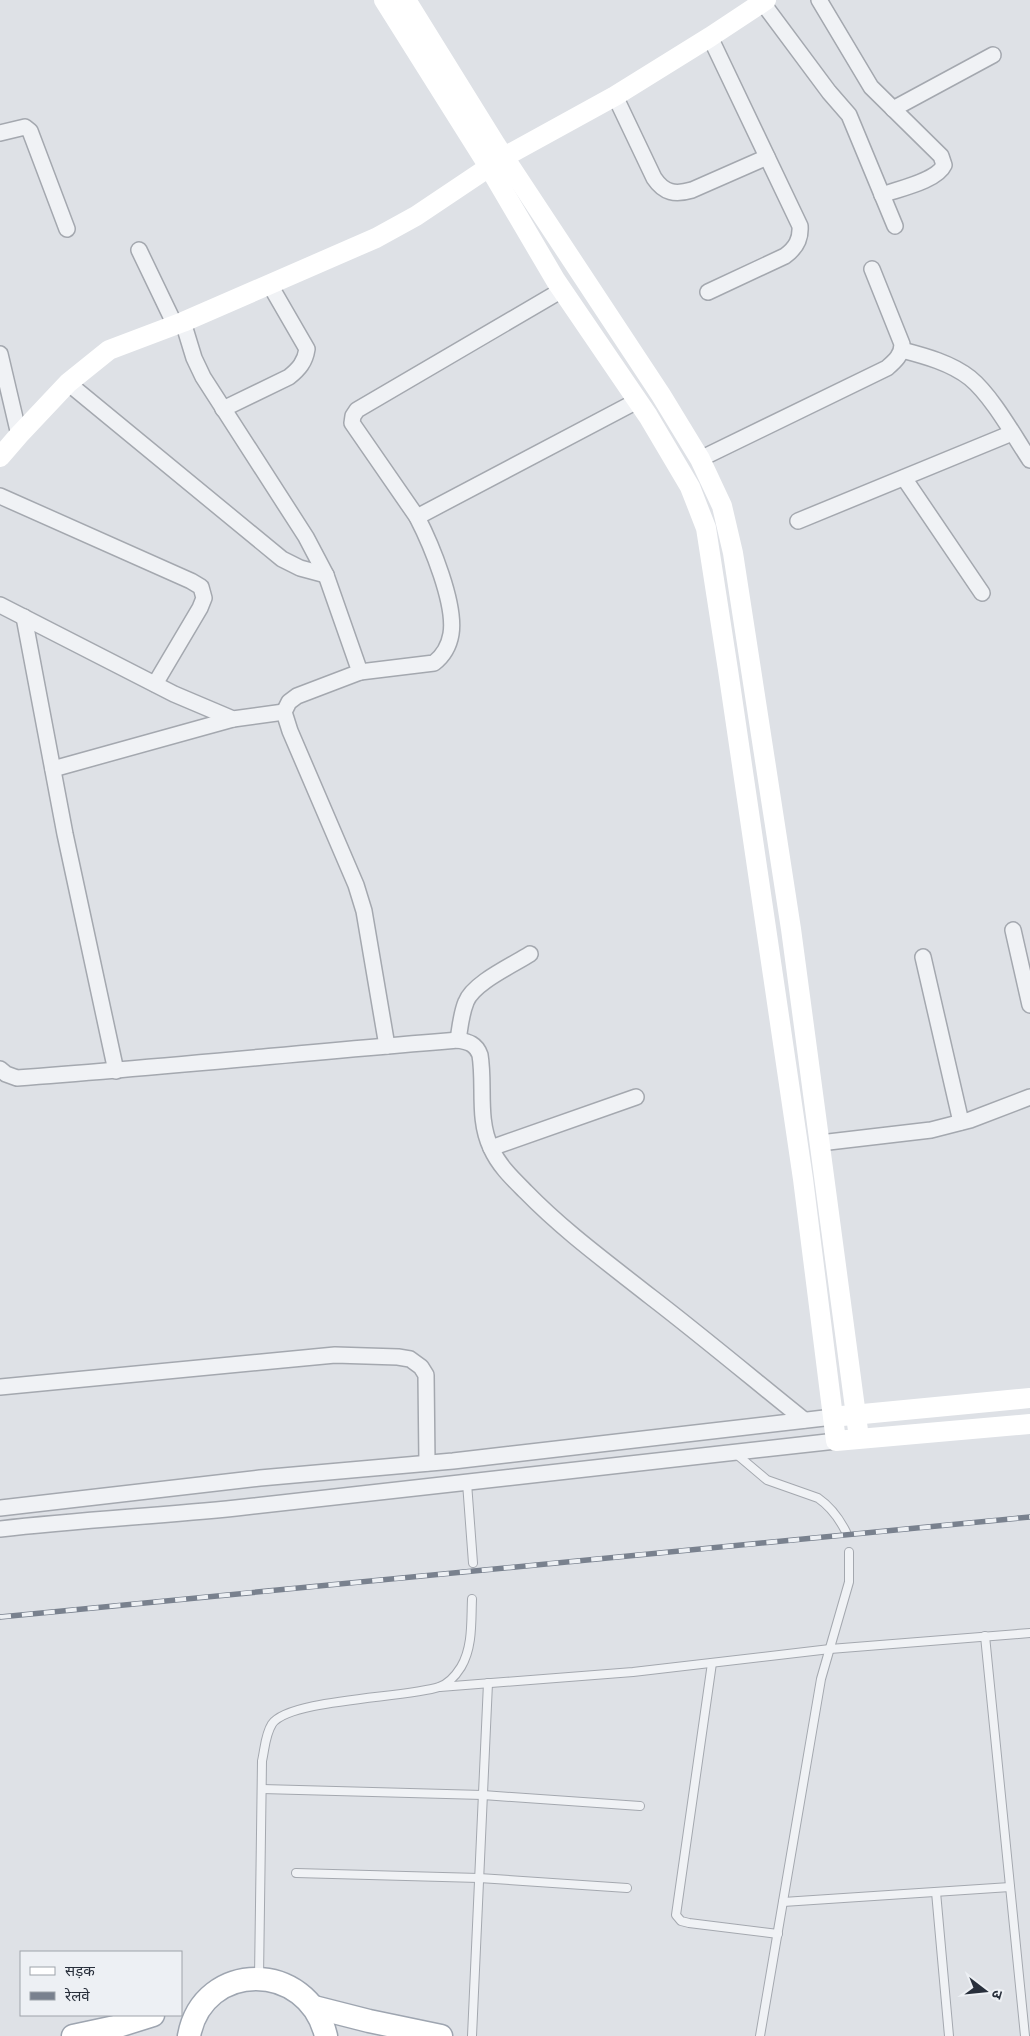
<svg xmlns="http://www.w3.org/2000/svg" width="1030" height="2036" font-family="Jost,'Noto Sans Devanagari',sans-serif">
<style>
.lines{fill:none;stroke-linecap:round;stroke-linejoin:round}
.lane-casing{stroke:#a4a8af;stroke-width:10}
.street-casing{stroke:#a4a8af;stroke-width:18}
.primary-casing{stroke:#9ea5b0;stroke-width:25}
.lane{stroke:#f0f2f5;stroke-width:8}
.street{stroke:#f0f2f5;stroke-width:15}
.secondary{stroke:#fff;stroke-width:20}
.primary{stroke:#fff;stroke-width:22}
.rail-casing{stroke:#79818e;stroke-width:5.5}
.rail{stroke:#edf0f4;stroke-width:4;stroke-dasharray:11;stroke-linecap:butt}
</style>
<rect width="100%" height="100%" fill="#dee1e6"/>
<g class="lines">
<defs>
<g id="lane">
<path d="M735,1453L767,1480L818,1498C831,1507 839,1518 846,1532"/>
<path d="M467,1483L473,1563"/>
<path d="M985,1636L1025,2036"/>
<path d="M712,1663L676,1915L681,1921L689,1923L778,1934"/>
<path d="M440,1687L633,1672L830,1649L1030,1633"/>
<path d="M262,1789L483,1795L640,1806"/>
<path d="M296,1873L479,1878L627,1888"/>
<path d="M936,1892L949,2036"/>
<path d="M783,1902L1010,1887"/>
<path d="M259,1977L262,1761C265,1748 265,1735 272,1724C289,1699 406,1698 439,1687C448,1684 456,1675 461,1667C473,1647 471,1621 472,1599"/>
<path d="M472,2036L488,1683"/>
<path d="M760,2036L821,1679L849,1582V1552"/>
</g>
<g id="street">
<path d="M819,0L871,87L941,156L944,165C937,181 898,189 882,195"/>
<path d="M762,2L829,92L849,115L895,226"/>
<path d="M615,96L654,178C664,193 675,195 692,190L767,157"/>
<path d="M893,109L993,55"/>
<path d="M0,133L25,127L30,131L67,229"/>
<path d="M139,250L175,325"/>
<path d="M708,292L785,256C796,248 801,239 800,226L710,37"/>
<path d="M183,322L194,358L203,377L306,537L326,575L360,672L297,696L289,702L284,712L290,731L356,885L364,911L387,1046"/>
<path d="M902,350C925,356 951,363 970,378C992,396 1014,436 1030,460"/>
<path d="M0,354L19,435"/>
<path d="M68,383L282,559L300,568L326,575"/>
<path d="M223,409L289,377C299,369 305,362 307,349L270,285"/>
<path d="M700,459L887,368C895,361 902,355 902,344L872,269"/>
<path d="M904,478L982,593"/>
<path d="M0,496L191,581L201,587L204,598L200,608L155,684"/>
<path d="M417,517L637,401"/>
<path d="M798,521L1012,433"/>
<path d="M0,605L174,694L233,719L284,712"/>
<path d="M24,617L65,834L116,1071"/>
<path d="M360,672L434,663C443,656 449,646 451,634C456,604 431,544 417,517L352,423L353,416L357,410L562,290"/>
<path d="M53,769L233,719"/>
<path d="M1013,930L1030,1005"/>
<path d="M923,957L961,1122"/>
<path d="M458,1040C460,1028 461,1014 466,1002C473,983 513,965 530,954"/>
<path d="M0,1069L6,1074L17,1078C164,1067 311,1052 458,1040C469,1042 476,1044 480,1055C485,1085 477,1119 491,1148C499,1166 513,1179 526,1192C564,1231 608,1263 651,1297C703,1337 753,1379 804,1420"/>
<path d="M820,1143L931,1130L970,1120L1030,1097"/>
<path d="M491,1148L636,1097"/>
<path d="M0,1387L335,1355L398,1357L410,1359L421,1367L426,1375L427,1463"/>
<path d="M0,1508L260,1478L453,1461L833,1417"/>
<path d="M0,1529C78,1520 157,1516 236,1508C436,1486 636,1464 836,1441"/>
</g>
<g id="primary">
<path d="M314,2007L369,2021L441,2036"/>
<path d="M73,2036L115,2027L153,2015"/>
<path d="M189,2036C203,1960 308,1960 326,2036"/>
</g>
</defs>
<use href="#lane" class="lane-casing"/>
<use href="#street" class="street-casing"/>
<use href="#primary" class="primary-casing"/>
<use href="#lane" class="lane"/>
<use href="#street" class="street"/>
<g class="secondary">
<path d="M384,0L489,167L556,281L648,416L690,487L706,528L728,670L803,1179L836,1441L1030,1424"/>
<path d="M406,0L496,145L661,395L700,459L722,506L733,553L791,929L859,1438"/>
<path d="M0,457L19,435L68,383L109,350L183,322L376,238L416,216L504,157L615,96L710,37L766,0"/>
<path d="M842,1416L1030,1398"/>
</g>
<use href="#primary" class="primary"/>
<defs>
<path id="rail" d="M0,1617L1030,1517"/>
</defs>
<use href="#rail" class="rail-casing"/>
<use href="#rail" class="rail"/>
</g>
<rect x="20" y="1951" width="162" height="65" fill="#edf0f4" stroke="#9ea3aa"/>
<rect x="30" y="1967" width="25" height="8" fill="#ffffff" stroke="#9ea3aa"/>
<text x="65" y="1976" font-size="15" fill="#282f3b">सड़क</text>
<rect x="30" y="1992" width="25" height="8" fill="#79818e" stroke="#9ea3aa"/>
<text x="65" y="2001" font-size="15" fill="#282f3b">रेलवे</text>
<g transform="translate(985 1991) rotate(106)" stroke="#edf0f4" stroke-width="4" paint-order="stroke">
<path d="M0-4L9 19L0 12L-9 19Z" fill="#282f3b"/>
<text y="-8" font-size="14" font-weight="bold" text-anchor="middle" fill="#282f3b">उ</text>
</g>
</svg>
